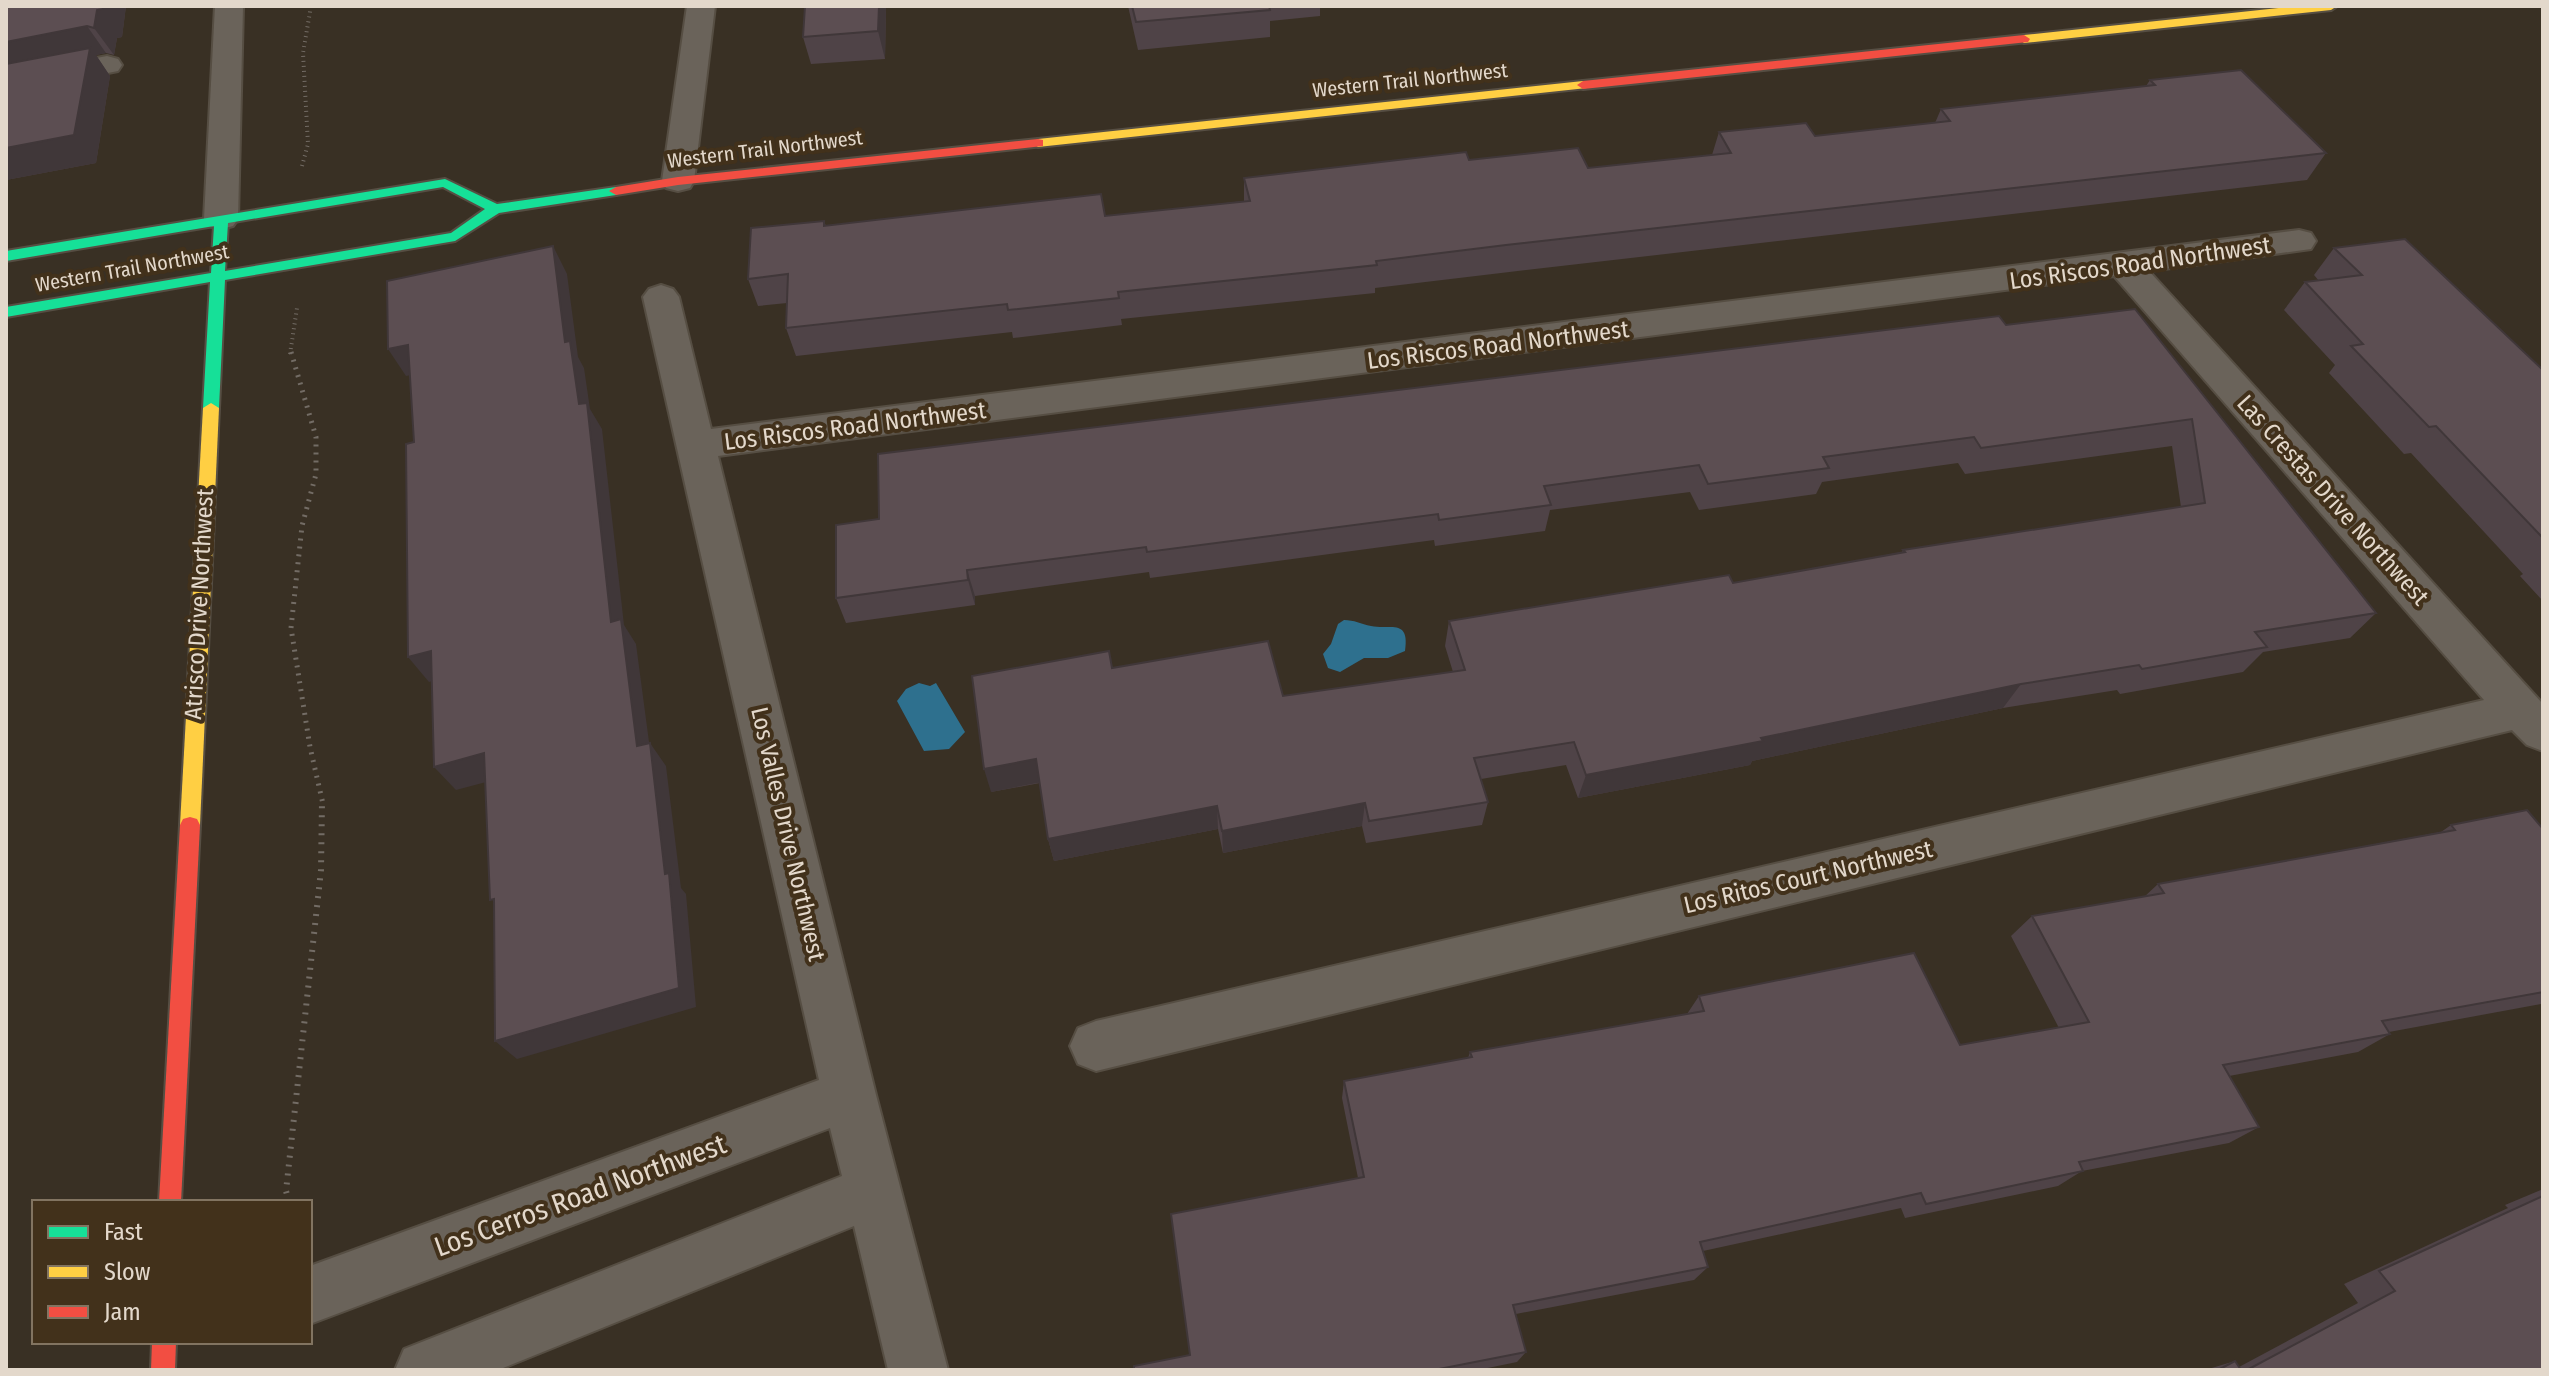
<svg xmlns="http://www.w3.org/2000/svg" width="2549" height="1376" font-family="'Fira Sans Condensed',sans-serif">
<style>
.water{fill:#2e708e}
.lines{fill:none;stroke-linecap:round;stroke-linejoin:round}
.street-casing{stroke:#564e43;stroke-width:4}
.fast-casing{stroke:#564e43;stroke-width:4}
.slow-casing{stroke:#564e43;stroke-width:4}
.jam-casing{stroke:#564e43;stroke-width:4}
.path-far2{stroke:#736c65;stroke-width:4;stroke-dasharray:1 4;stroke-linecap:butt}
.path-far1{stroke:#736c65;stroke-width:5;stroke-dasharray:2 6;stroke-linecap:butt}
.path{stroke:#736c65;stroke-width:6;stroke-dasharray:2 7;stroke-linecap:butt}
.street{fill:#6a635a;fill-rule:evenodd}
.fast{fill:#16e098;fill-rule:evenodd}
.slow{fill:#ffcf43;fill-rule:evenodd}
.jam{fill:#f24e42;fill-rule:evenodd}
.wall{fill:#4f4347}
.shaded-wall{fill:#403739}
.building{fill:#5c4e52;stroke:#403739;stroke-width:2}
.labels{text-anchor:middle;stroke-width:8;stroke-linejoin:round;paint-order:stroke}
.far-street-label{font-size:20px;fill:#e3d8cb;stroke:#42311b}
.street-label{font-size:24px;fill:#e3d8cb;stroke:#42311b}
.near-street-label{font-size:28px;fill:#e3d8cb;stroke:#42311b}
</style>
<rect width="100%" height="100%" fill="#393024"/>
<g class="water">
<path d="M1344,620C1354,620 1361,624 1371,626C1390,630 1410,618 1405,651L1388,658H1364L1340,672L1328,668L1323,654L1331,644L1338,624Z"/>
<path d="M919,683L930,686L936,683L965,732L949,749L924,751L897,701L906,689Z"/>
</g>
<g class="lines">
<defs>
<g id="street">
<path d="M215,6H243L238,219L233,226L221,229L209,226L204,219Z"/>
<path d="M687,6H715L694,181L690,188L678,191L666,188L662,181Z"/>
<path d="M107,56L118,59L122,65L118,71L6,93V75Z"/>
<path d="M2299,230L2311,233L2316,241L2311,249L2149,271L2543,704V751L2527,745L2512,730L1096,1071L1078,1064L1070,1046L1078,1028L1096,1021L2484,700L2114,276L718,456L876,1095L948,1370H888L854,1226L498,1370H395L404,1349L842,1176L830,1128L310,1324V1266L819,1080L643,297L649,289L661,285L673,289L679,297L711,429Z"/>
</g>
<path id="fast" d="M445,179L497,204L616,187L623,191L616,195L499,213L455,241L225,280L219,408L211,413L203,408L210,282L6,317V307L211,273L214,226L6,261V251ZM443,187L485,209L451,233L225,271L228,223Z"/>
<g id="slow">
<path d="M2298,6H2337L2331,10L2024,43L2018,39L2024,35Z"/>
<path d="M1583,81L1589,85L1587,88L1038,147L1031,143L1038,139Z"/>
<path d="M211,403L219,408L200,825L197,831L190,833L183,831L180,825L203,408Z"/>
</g>
<g id="jam">
<path d="M2024,35L2030,39L2028,42L1583,89L1577,85L1583,81Z"/>
<path d="M1038,139L1043,140V146L678,185L616,195L609,191L616,187L678,177Z"/>
<path d="M190,817L197,819L200,825L181,1202H159L180,825L183,819Z"/>
<path d="M152,1342H176L175,1370H151Z"/>
</g>
</defs>
<use href="#street" class="street-casing"/>
<use href="#fast" class="fast-casing"/>
<use href="#slow" class="slow-casing"/>
<use href="#jam" class="jam-casing"/>
<g class="path-far2">
<path d="M302,166L308,144L303,53L311,6"/>
<path d="M290,354L297,308"/>
</g>
<path class="path-far1" d="M291,352L316,437V474L302,526L291,628L310,747L323,804"/>
<path class="path" d="M289,1202L286,1191L321,870L322,802"/>
<use href="#street" class="street"/>
<use href="#fast" class="fast"/>
<use href="#slow" class="slow"/>
<use href="#jam" class="jam"/>
</g>
<g class="wall">
<path d="M6,6H126L122,37L117,38L114,55L106,53L96,55L110,76L96,163L6,180Z"/>
<path d="M886,6L885,59L811,64L803,37Z"/>
<path d="M1128,6H1320V16L1270,21V37L1138,50Z"/>
<path d="M2150,80L2326,153L2307,180L1501,273L1375,288V293L1121,319L1122,325L1013,338L1012,332L796,356L786,328L787,303L758,306L748,279L824,221L826,226L1105,216L1244,201V178L1469,160L1588,168L1712,155L1719,132L1815,136L1935,123L1941,109L2146,86Z"/>
<path d="M2334,248L2543,370V601L2520,576L2523,574L2411,453L2404,454L2329,373L2335,365L2284,310L2305,282L2319,281L2314,275Z"/>
<path d="M2135,309L2376,613L2350,638L2263,652L2243,672L2120,694L2117,690L2003,708L1752,761L1750,765L1578,798L1566,765L1481,779L1488,802L1482,825L1366,843L1362,826L1223,853L1218,829L1054,861L1048,839L1040,783L991,792L1112,668L1283,696L1453,672L1445,646L1449,621L1733,583L1902,552L1903,550L2181,507L2172,446L1965,474L1958,463L1822,482L1816,494L1699,510L1690,492L1550,510L1545,531L1435,546L1434,540L1150,578L1149,572L975,596V605L846,623L836,598L879,519L2006,325Z"/>
<path d="M2451,825L2543,829V1007L2541,1004L2389,1032L2390,1034L2358,1052L2229,1076L2259,1127L2229,1143L2082,1171L2058,1186L1905,1218L1901,1208L1703,1251L1708,1267L1694,1280L1516,1314L1526,1352L1517,1362L1478,1370H1134L1190,1355L1358,1178L1342,1098L1344,1081L1468,1058L1470,1052L1687,1014L1699,996L1960,1045L2059,1028L2011,936L2032,916L2144,897L2158,884L2441,832Z"/>
<path d="M2543,1189V1370H2205L2235,1361L2239,1367L2358,1303L2344,1284L2508,1208L2505,1205Z"/>
</g>
<g class="shaded-wall">
<path d="M103,6H126L122,37L117,38L114,55L94,28L97,10Z"/>
<path d="M879,6L886,7L885,59L878,31Z"/>
<path d="M87,26L106,53L96,55L110,76L96,163L6,180V42Z"/>
<path d="M553,246L567,274L578,357L584,368L590,409L602,429L624,625L636,644L651,757L650,743L666,766L681,888L686,894L696,1007L517,1059L495,1041L665,874L611,622L579,404L565,342Z"/>
<path d="M408,345L426,372L406,376L388,349Z"/>
<path d="M967,570L975,596V605L968,580Z"/>
<path d="M431,651L451,676L429,682L408,657Z"/>
<path d="M2021,684L2003,708L1752,761L1750,765L1578,798L1586,775Z"/>
<path d="M484,753L505,777L456,790L434,767Z"/>
<path d="M1036,759L1042,782L991,792L984,769Z"/>
<path d="M1365,803L1362,826L1223,853L1222,831Z"/>
<path d="M1217,806L1218,829L1054,861L1048,839Z"/>
</g>
<g class="building">
<path d="M6,6H103V9L97,10L94,28L87,26L6,42Z"/>
<path d="M805,6H879L878,31L803,37Z"/>
<path d="M1132,6H1269L1270,10L1136,22Z"/>
<path d="M90,48L74,135L6,148V64Z"/>
<path d="M2241,70L2326,153L1506,245L1376,261L1377,265L1118,292L1119,298L1008,310L1007,304L786,328L788,274L748,279L751,228L824,221V226L1101,194L1105,216L1250,201L1244,178L1466,152L1469,160L1578,148L1588,168L1731,153L1719,132L1806,123L1815,136L1950,121L1941,109L2155,85L2150,80Z"/>
<path d="M2405,239L2543,370V538L2436,426L2429,427L2351,346L2363,344L2305,282L2362,275L2334,248Z"/>
<path d="M553,246L565,342L570,341L579,404L587,403L611,622L621,619L637,746L650,743L665,874L669,873L679,988L495,1041L494,899L490,900L484,753L434,767L431,651L408,657L406,444L414,442L408,345L388,349L387,281Z"/>
<path d="M2135,309L2376,613L2255,632L2267,647L2142,669L2139,665L2021,684L1761,738L1763,741L1586,775L1574,742L1474,758L1488,802L1369,821L1365,803L1222,831L1217,806L1048,839L1036,759L984,769L972,676L1109,651L1112,668L1268,641L1283,696L1465,670L1449,621L1729,575L1733,583L1905,552L1903,550L2205,503L2192,419L1981,448L1974,437L1823,457L1829,468L1708,484L1699,465L1544,486L1551,505L1439,520L1438,514L1147,552L1146,547L967,570L968,580L836,598V525L879,519L878,454L1999,316L2006,325Z"/>
<path d="M2527,810L2543,829V992L2382,1021L2390,1034L2223,1065L2259,1127L2079,1162L2083,1171L1926,1204L1921,1193L1700,1242L1708,1267L1513,1305L1526,1352L1434,1370H1134V1366L1190,1355L1171,1214L1364,1177L1344,1081L1472,1057L1470,1052L1704,1011L1699,996L1914,953L1960,1045L2089,1022L2032,916L2164,893L2158,884L2455,830L2451,825Z"/>
<path d="M2543,1196V1370H2247L2395,1291L2379,1271Z"/>
<path d="M2235,1361L2241,1370H2218Z"/>
</g>
<g class="labels">
<g class="far-street-label">
<text transform="translate(1410 80) rotate(-6)" y="7">Western Trail Northwest</text>
<text transform="translate(765 149) rotate(-7)" y="7">Western Trail Northwest</text>
<text transform="translate(132 268) rotate(-10)" y="7">Western Trail Northwest</text>
</g>
<g class="street-label">
<text transform="translate(2140 263) rotate(-8)" y="8">Los Riscos Road Northwest</text>
<text transform="translate(1498 345) rotate(-7)" y="8">Los Riscos Road Northwest</text>
<text transform="translate(855 426) rotate(-7)" y="8">Los Riscos Road Northwest</text>
<text transform="translate(2333 500) rotate(48)" y="8">Las Crestas Drive Northwest</text>
<text transform="translate(199 604) rotate(-87)" y="8">Atrisco Drive Northwest</text>
<text transform="translate(788 834) rotate(77)" y="8">Los Valles Drive Northwest</text>
<text transform="translate(1808 877) rotate(-13)" y="8">Los Ritos Court Northwest</text>
</g>
<g class="near-street-label">
<text transform="translate(580 1195) rotate(-20)" y="10">Los Cerros Road Northwest</text>
</g>
</g>
<rect width="2549" height="1376" fill="none" stroke="#e3d8cb" stroke-width="16"/>
<rect x="32" y="1200" width="280" height="144" fill="#42311b" stroke="#827461" stroke-width="2"/>
<rect x="48" y="1226" width="40" height="12" fill="#16e098" stroke="#827461" stroke-width="2"/>
<text x="104" y="1240" font-size="24" fill="#e3d8cb">Fast</text>
<rect x="48" y="1266" width="40" height="12" fill="#ffcf43" stroke="#827461" stroke-width="2"/>
<text x="104" y="1280" font-size="24" fill="#e3d8cb">Slow</text>
<rect x="48" y="1306" width="40" height="12" fill="#f24e42" stroke="#827461" stroke-width="2"/>
<text x="104" y="1320" font-size="24" fill="#e3d8cb">Jam</text>
</svg>
